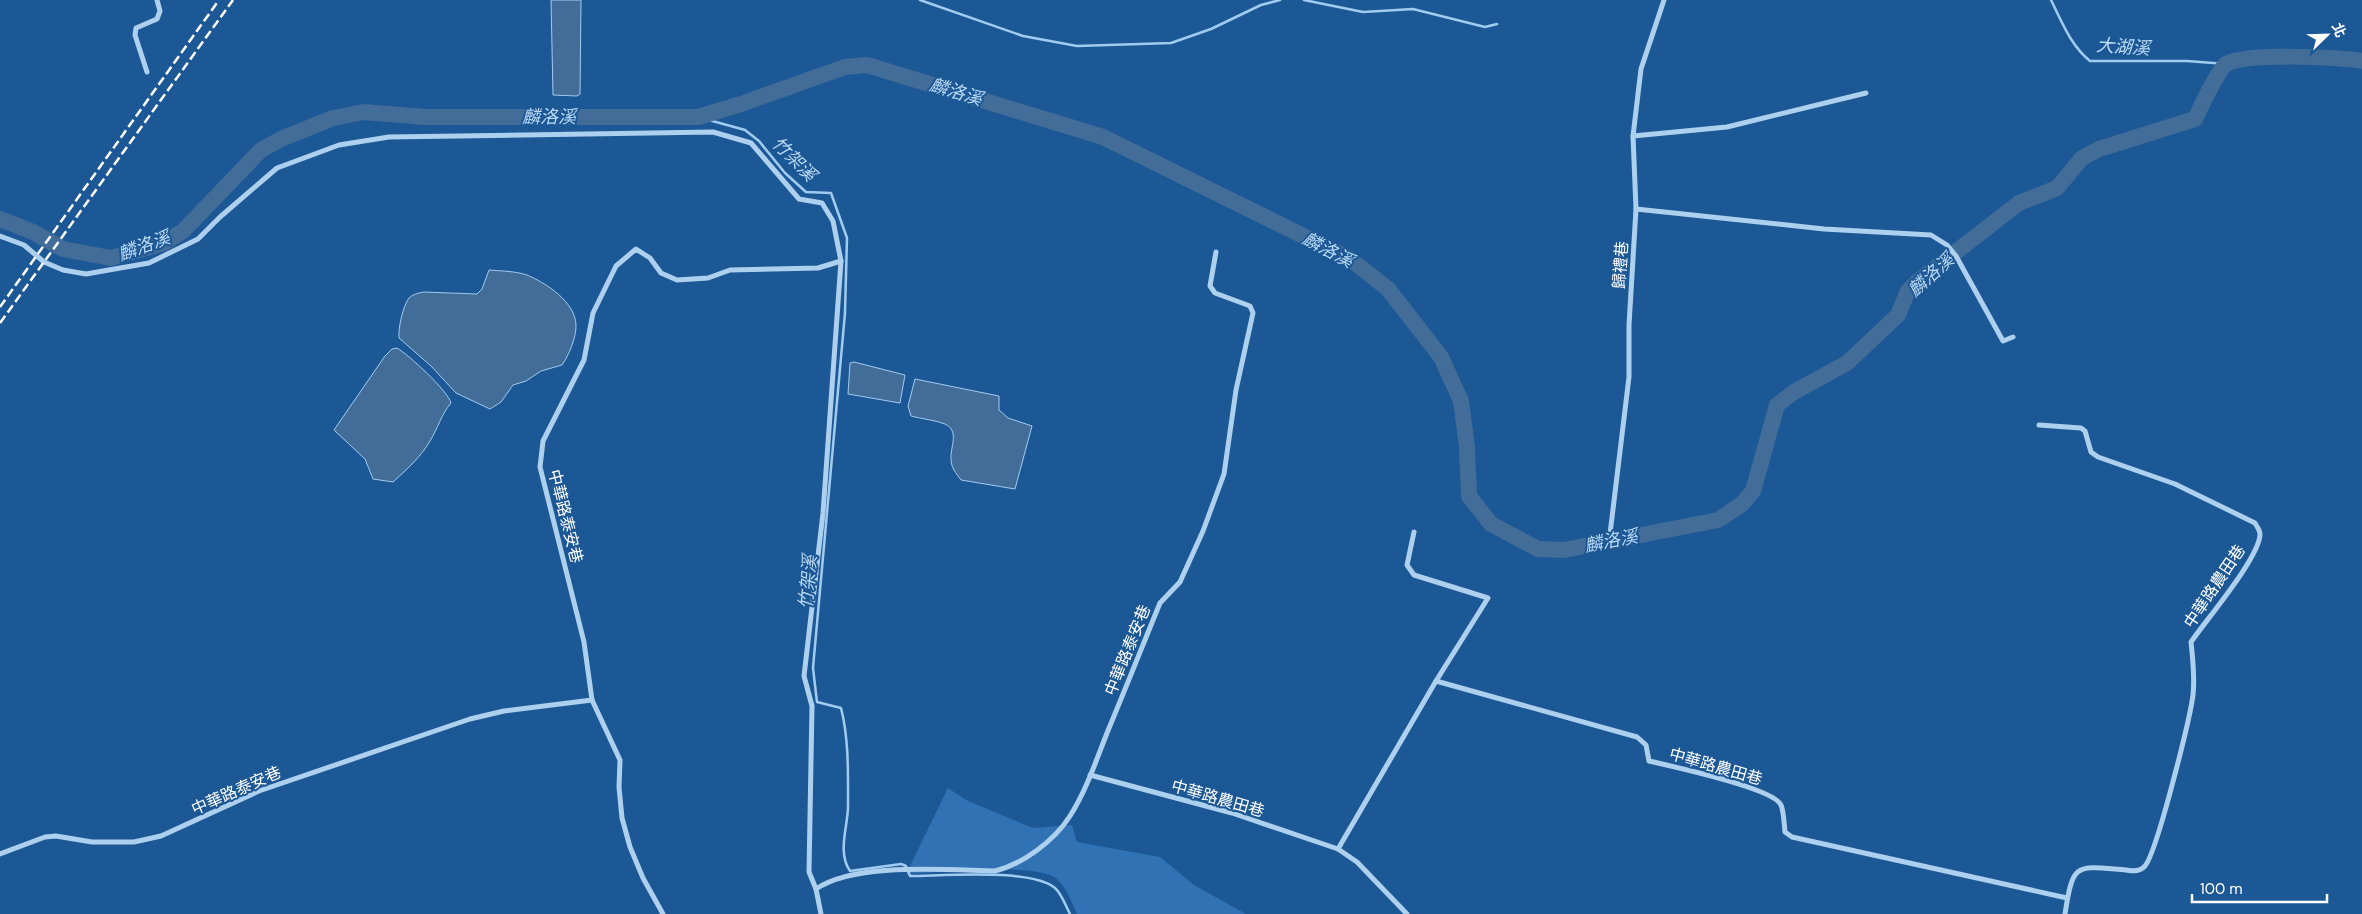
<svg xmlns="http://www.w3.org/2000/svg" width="2362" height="914" font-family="'DM Sans','Noto Sans TC',sans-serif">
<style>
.green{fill:#3072b3}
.water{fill:#426d98;stroke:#a1ccf1}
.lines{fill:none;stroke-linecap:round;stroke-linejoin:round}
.stream{stroke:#a1ccf1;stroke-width:2.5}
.river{stroke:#426d98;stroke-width:16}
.street{stroke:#aed0ef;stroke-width:5}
.rail{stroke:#fff;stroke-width:2.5;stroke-dasharray:9 4;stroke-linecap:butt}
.labels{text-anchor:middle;stroke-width:4;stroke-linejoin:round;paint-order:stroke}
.street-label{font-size:16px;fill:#fff;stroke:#1c5895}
.water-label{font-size:18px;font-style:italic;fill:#badaf6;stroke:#1c5895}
</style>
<rect width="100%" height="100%" fill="#1c5895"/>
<path class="green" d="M948,788L966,800L1033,828L1072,825L1077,842L1160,857L1194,885L1246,914H1077C1072,903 1067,889 1058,880C1040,861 935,873 906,874Z"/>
<g class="water">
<path d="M551,0H581L580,94L577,96L553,95Z"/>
<path d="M489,270C501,271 515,271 527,275C546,283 576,302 576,326C576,338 569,355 562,365L541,371L526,381L513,385L501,402L490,409L456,393L431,366L399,338C398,328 403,306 409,298C413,294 419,293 424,292L477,294L482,289Z"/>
<path d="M397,348C409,355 448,391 451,403C441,415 438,428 430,441C421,457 406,470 393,482L373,479L365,459L334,430L385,356L392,349Z"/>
<path d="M854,362L905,375L900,403L848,394L850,363Z"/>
<path d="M915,379L999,396V410L1008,418L1032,426L1015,489L961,480C956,473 951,468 951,459C950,447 960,431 945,424C935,420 922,419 911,416L908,406Z"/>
</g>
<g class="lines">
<g class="stream">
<path d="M920,0L1023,36L1077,46L1171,43L1211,29L1261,5L1280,0"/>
<path d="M1304,0L1363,12L1413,9L1485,27L1497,24"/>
<path d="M2051,0C2062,22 2071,46 2090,61H2187L2226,64"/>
<path d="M698,117L745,130L759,141L785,173L806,192L831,193L847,238L845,313L813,668L817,702L841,708C849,739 848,774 848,806C848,827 837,852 850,871L901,864L906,866L910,876C941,876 1032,868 1055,888C1061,893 1066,906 1070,914"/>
</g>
<path class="river" d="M0,219L33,232L63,249L111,258L164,243L183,231L261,150L281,139L333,118L364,112L425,117H698L741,104L845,67L867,65L1103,137L1350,259L1388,289L1441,357L1461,401L1467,447L1469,496L1491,524L1538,549L1564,550L1718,520L1742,504L1753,491L1777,405L1794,392L1847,363L1898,315L1908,291L1917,282L2019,203L2057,188L2082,158L2099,149L2195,119C2203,103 2214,77 2225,65C2238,52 2341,57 2362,61"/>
<g class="street">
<path d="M147,72L135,35L136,28L157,19L160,11L157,0"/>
<path d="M1633,136L1727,127L1866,93"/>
<path d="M1636,209L1824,229L1931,235L1947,245L1956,256L2003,341L2013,337"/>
<path d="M0,236L24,245L44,262L63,270L86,274L149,263L198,239L220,217L277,168L339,145L389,137L713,132L751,143L799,199L822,203L833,221L841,261L823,513L804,676L812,706L809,872L816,889L821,914"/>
<path d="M2039,425L2081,428L2085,431L2091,452L2098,457L2175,484L2255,523C2257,527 2260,530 2260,534C2260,557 2206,620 2191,642C2193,660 2195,677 2193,695C2190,718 2156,857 2144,867C2139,872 2132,871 2126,870C2076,866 2073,861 2065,914"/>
<path d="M1610,534L1629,377V325L1636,209L1633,136L1641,69L1664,0"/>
<path d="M1436,681L1637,737L1646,745L1649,761C1670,766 1774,788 1781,805C1784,812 1784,824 1785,832L1792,837L2067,898"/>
<path d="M592,700L620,760L619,787L622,818L630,847L643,878L663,914"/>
<path d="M1090,775L1232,813L1338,849L1357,862L1407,914"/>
<path d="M1338,849L1436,681L1488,598L1414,575L1407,565L1414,532"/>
<path d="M0,854L45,837L56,836L92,842H134L161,836L259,791L470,719L504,711L592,700L584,642L540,467L543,441L584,360L593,313L616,266L636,249L650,258L661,273L677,280L708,278L730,270L818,268L841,261"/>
<path d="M816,889C855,862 947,870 995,871C1023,864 1054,841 1070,816C1086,791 1096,761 1107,733C1125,690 1142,647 1160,603L1180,582L1203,531L1224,474L1236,390L1253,313L1250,306L1215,293L1210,286L1216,252"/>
</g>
<g class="rail">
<path d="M0,307L219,0"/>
<path d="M0,323L233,0"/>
</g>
</g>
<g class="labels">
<g class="street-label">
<text transform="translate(1620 265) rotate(-86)" y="6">歸禮巷</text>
<text transform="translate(566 516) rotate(76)" y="6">中華路泰安巷</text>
<text transform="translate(2214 586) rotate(-56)" y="6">中華路農田巷</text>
<text transform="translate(1127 650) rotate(-68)" y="6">中華路泰安巷</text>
<text transform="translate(1716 766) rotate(16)" y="6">中華路農田巷</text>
<text transform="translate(236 790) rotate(-24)" y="6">中華路泰安巷</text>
<text transform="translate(1218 798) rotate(16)" y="6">中華路農田巷</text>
</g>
<g class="water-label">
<text transform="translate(2123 47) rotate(4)" y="6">大湖溪</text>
<text transform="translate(956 92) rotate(17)" y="6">麟洛溪</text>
<text x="549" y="123">麟洛溪</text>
<text transform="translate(794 159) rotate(45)" y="6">竹架溪</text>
<text transform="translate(144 246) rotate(-20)" y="6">麟洛溪</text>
<text transform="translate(1328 250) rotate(28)" y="6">麟洛溪</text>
<text transform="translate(1931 275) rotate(-42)" y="6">麟洛溪</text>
<text transform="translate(1611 541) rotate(-11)" y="6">麟洛溪</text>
<text transform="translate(808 582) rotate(-85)" y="6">竹架溪</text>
</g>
</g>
<g transform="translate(2327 35) rotate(67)" stroke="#1c5895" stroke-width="4" paint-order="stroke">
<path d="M0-4L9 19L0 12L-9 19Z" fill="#ffffff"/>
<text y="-8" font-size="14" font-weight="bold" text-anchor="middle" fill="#ffffff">北</text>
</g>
<path d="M2192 894v8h135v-8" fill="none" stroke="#ffffff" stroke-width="2.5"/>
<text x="2200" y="894" font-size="15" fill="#ffffff" stroke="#1c5895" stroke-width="4" paint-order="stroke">100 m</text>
</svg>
